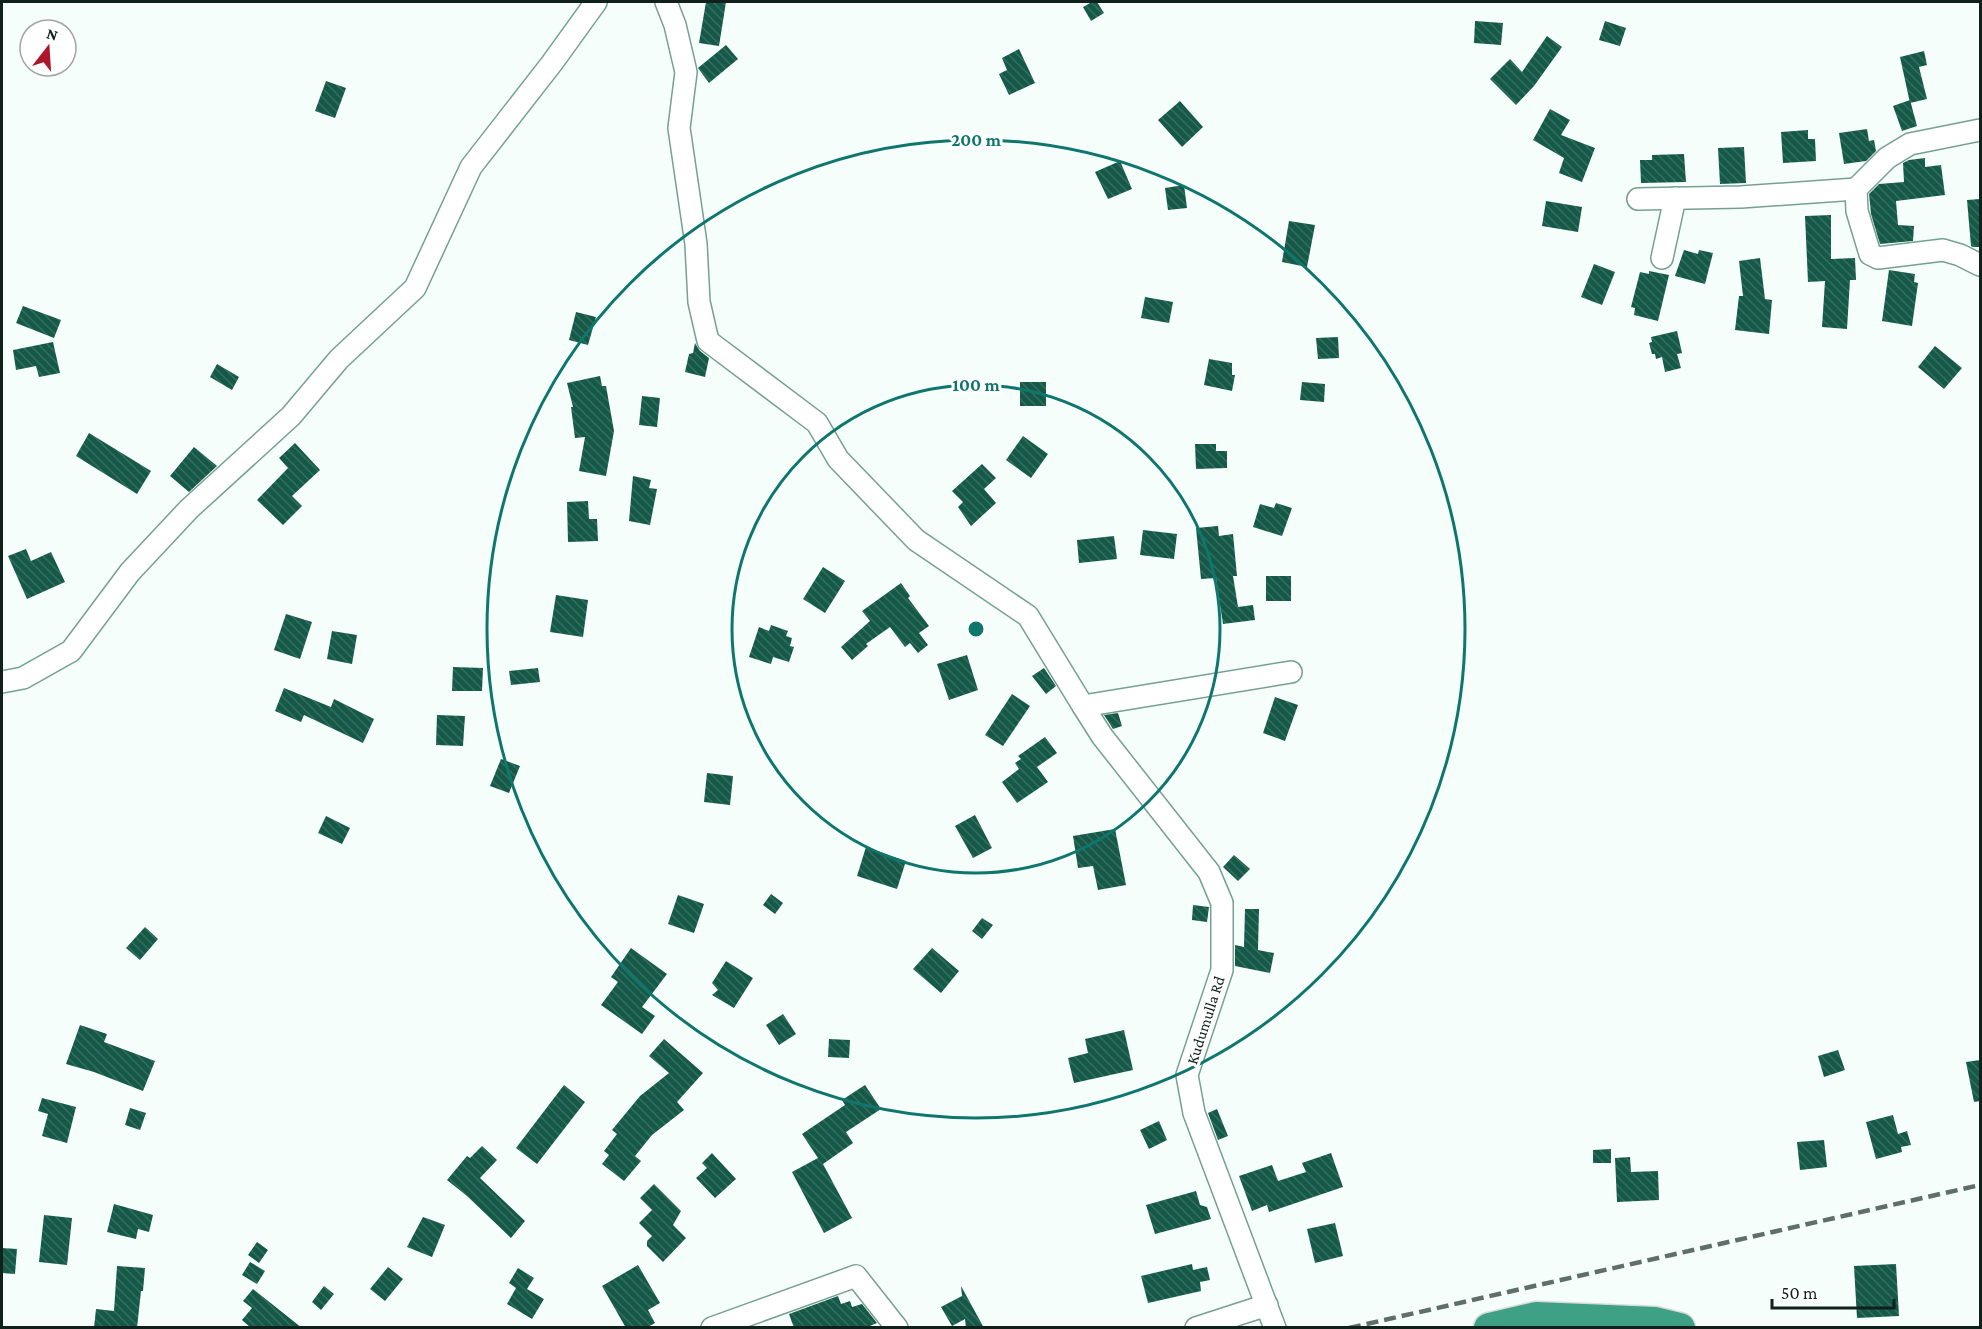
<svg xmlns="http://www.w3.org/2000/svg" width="1982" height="1329" font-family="'Crimson Pro',serif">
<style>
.building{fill:url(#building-back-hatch)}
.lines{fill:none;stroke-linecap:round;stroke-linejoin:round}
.minor-casing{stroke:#76a091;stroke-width:24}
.highway-casing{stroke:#d9dbdb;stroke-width:33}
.minor{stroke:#fff;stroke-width:21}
.highway{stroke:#3ea085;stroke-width:30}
.rail{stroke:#606e6a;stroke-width:4.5;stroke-dasharray:12 6;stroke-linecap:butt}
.ring{fill:none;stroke:#0f766e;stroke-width:3}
.labels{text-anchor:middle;stroke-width:6;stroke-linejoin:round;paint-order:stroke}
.street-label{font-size:16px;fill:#10211c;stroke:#fff}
.centre{fill:#0f766e;stroke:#fff;stroke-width:3}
.ring-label{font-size:18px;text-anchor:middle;font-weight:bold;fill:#0f766e;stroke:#fff;stroke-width:6;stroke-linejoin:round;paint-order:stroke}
</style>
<defs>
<pattern id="building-back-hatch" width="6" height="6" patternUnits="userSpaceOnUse" patternTransform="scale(1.5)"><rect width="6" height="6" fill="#155948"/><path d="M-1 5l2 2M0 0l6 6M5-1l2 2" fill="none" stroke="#356d5f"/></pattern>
</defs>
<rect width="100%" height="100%" fill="#f5fefb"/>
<g class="building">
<path d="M706,2H726L719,46L699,43Z"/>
<path d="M1092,2H1097L1104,13L1091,21L1083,7Z"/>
<path d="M1475,21L1503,23L1501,45L1474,43Z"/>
<path d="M1605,21L1626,28L1620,46L1599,40Z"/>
<path d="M1547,36L1562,47L1534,86L1516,105L1490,79L1510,59L1522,72Z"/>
<path d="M726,45L738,59L709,83L698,68Z"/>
<path d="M1019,49L1035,83L1009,95L999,74L1007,70L1002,58Z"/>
<path d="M1924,51L1927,65L1919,67L1927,99L1910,103L1900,57Z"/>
<path d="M326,81L346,88L335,118L315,111Z"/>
<path d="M1910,100L1917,126L1902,131L1893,106Z"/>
<path d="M1180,101L1203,127L1182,147L1158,120Z"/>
<path d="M1550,109L1570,120L1561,135L1595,148L1582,182L1559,173L1564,158L1533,140Z"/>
<path d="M1867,129L1869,141L1874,140L1876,151L1866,161L1844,164L1839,133Z"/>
<path d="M1808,130V139H1815L1816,161L1783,163L1781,132Z"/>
<path d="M1744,147L1746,183L1720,184L1718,148Z"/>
<path d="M1684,154L1686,182L1641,183L1640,160H1652V155Z"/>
<path d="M1925,158V167L1941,165L1945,195L1896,201L1898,225L1914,226L1913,241L1880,244L1871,214L1869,194L1879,184L1904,182L1903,163L1909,160Z"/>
<path d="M1120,161L1132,189L1108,199L1095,172Z"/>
<path d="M1184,185L1187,208L1168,210L1165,188Z"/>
<path d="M1980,199V247H1973L1971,246L1967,200Z"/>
<path d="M1546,201L1582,207L1578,232L1542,226Z"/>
<path d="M1831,215V259L1855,258L1856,280H1850L1847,329L1822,327L1825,281L1808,282L1805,216Z"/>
<path d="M1289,221L1315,225L1307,267L1282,262Z"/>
<path d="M1684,250L1698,254L1699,250L1713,253L1705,284L1675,276Z"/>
<path d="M1760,258L1765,299L1772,300L1769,334L1735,330L1739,296H1743L1739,261Z"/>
<path d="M1594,264L1615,272L1602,305L1581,297Z"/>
<path d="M1889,270L1915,274L1914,282L1918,283L1912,326L1882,321Z"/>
<path d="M1649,271L1669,275L1658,321L1634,315L1635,308L1631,307L1640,272L1649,274Z"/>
<path d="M1145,297L1173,302L1169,323L1141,318Z"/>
<path d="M23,306L61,320L54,338L16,323Z"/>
<path d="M576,312L596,317L588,345L569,340Z"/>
<path d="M1677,331L1682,353L1677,354L1681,368L1665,372L1662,357L1656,359L1655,354H1652L1649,343L1652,342L1651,337Z"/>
<path d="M1338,337L1339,358L1318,359L1316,338Z"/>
<path d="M53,342L60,373L39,377L36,366L16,370L13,350Z"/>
<path d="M695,343L700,351L709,358L705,377L685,372L689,354L693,353Z"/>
<path d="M1935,346L1962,368L1944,389L1918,367Z"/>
<path d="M1209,359L1232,363V375H1235L1232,391L1204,385Z"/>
<path d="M217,364L239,377L232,390L210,377Z"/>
<path d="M600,376L602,386H606L614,431L606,476L579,471L585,437L575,438L571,407H573L567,383Z"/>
<rect x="1020" y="382" width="26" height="24"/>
<path d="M1302,382L1325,384L1324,402L1300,400Z"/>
<path d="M642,396L660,398L657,427L639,425Z"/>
<path d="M89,433L151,471L137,494L76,456Z"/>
<path d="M1023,436L1048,454L1031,478L1006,460Z"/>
<path d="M295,443L320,470L292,496L302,506L283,525L257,500L288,468L279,458Z"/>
<path d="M1195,444H1216V451H1227V468L1196,469Z"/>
<path d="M194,447L217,466L189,492L170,476Z"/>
<path d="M982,464L996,478L984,489L996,503L971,526L958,507L963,502L952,491Z"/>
<path d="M633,476L651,480L649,488L657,489L650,525L629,521Z"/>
<path d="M588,501L589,519H597L598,541L568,542L567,502Z"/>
<path d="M1276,503L1292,508L1282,536L1253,527L1260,504L1274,508Z"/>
<path d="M1218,526L1219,536L1233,534L1237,576H1233L1238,607L1253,605L1255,620L1223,624L1216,578L1201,579L1196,528Z"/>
<path d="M1143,530L1177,534L1174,559L1140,555Z"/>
<path d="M1114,536L1117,559L1079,563L1077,540Z"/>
<path d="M26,549L31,561L51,552L65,582L27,599L8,556Z"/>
<path d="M823,567L845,581L825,613L803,599Z"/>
<rect x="1266" y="576" width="25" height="25"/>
<path d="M901,583L910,596L908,598L929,626L919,633L928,645L918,653L910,643L905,647L890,627L866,644L868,646L852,660L841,647L870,621L862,611Z"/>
<path d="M556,595L588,600L583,637L550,632Z"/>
<path d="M286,614L312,622L300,659L274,650Z"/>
<path d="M771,625L788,631L786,636L792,638L790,646L794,647L789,662L773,657L771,664L749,657L759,627L769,631Z"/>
<path d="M332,631L357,635L352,664L327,659Z"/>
<path d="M967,655L978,690L949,700L937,664Z"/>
<path d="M453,667L483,668L482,691H452Z"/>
<path d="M538,668L540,682L511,685L509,671Z"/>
<path d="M1044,668L1056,686L1046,694L1032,676Z"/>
<path d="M284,688L331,707L334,699L374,719L363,743L304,715L301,722L275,711Z"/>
<path d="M1012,694L1030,706L1003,746L985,735Z"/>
<path d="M1275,697L1298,705L1285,741L1263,733Z"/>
<path d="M1118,713L1122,726L1113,729L1104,715Z"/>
<path d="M437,715L465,716L463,746L436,745Z"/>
<path d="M1045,737L1057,753L1037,767L1048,782L1017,803L1002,782L1019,769L1015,763L1021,759L1018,756Z"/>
<path d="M501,759L520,766L509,793L490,786Z"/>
<path d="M707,773L733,776L730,805L704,802Z"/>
<path d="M975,815L992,848L973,858L955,826Z"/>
<path d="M326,816L350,828L342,844L318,833Z"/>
<path d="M1115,829L1126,885L1098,890L1093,866L1078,868L1073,836Z"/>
<path d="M866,847L906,861L897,889L857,876Z"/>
<path d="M1234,855L1250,869L1238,881L1223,867Z"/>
<path d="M771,894L783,903L775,914L763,905Z"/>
<path d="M678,895L704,904L694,933L668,924Z"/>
<path d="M1193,905L1209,907L1207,922L1192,920Z"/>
<path d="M1245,909H1259L1258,950L1274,953L1270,973L1235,966V945L1244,947Z"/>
<path d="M982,918L993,925L982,939L972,931Z"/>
<path d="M145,927L158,939L140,960L126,948Z"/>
<path d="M631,948L667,974L642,1007L655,1016L642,1034L601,1005L618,982L611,977Z"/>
<path d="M932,948L959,971L941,993L913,969Z"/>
<path d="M726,961L753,978L734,1008L712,995L718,990L712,983Z"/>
<path d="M783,1014L796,1034L779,1045L766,1025Z"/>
<path d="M80,1025L107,1034L104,1042L155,1061L143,1091L94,1072L66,1064Z"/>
<path d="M1124,1030L1133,1070L1074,1083L1068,1058L1088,1053L1085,1039Z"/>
<path d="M664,1039L703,1073L677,1102L684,1110L652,1135L635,1156L641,1161L624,1181L602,1164L609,1155L604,1151L617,1134L612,1130L640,1096L669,1073L649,1056Z"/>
<path d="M829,1039L850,1040L849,1058L828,1057Z"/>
<path d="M1838,1050L1845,1070L1824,1077L1818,1056Z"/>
<path d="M1980,1060V1101L1974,1102L1966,1062Z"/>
<path d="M564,1085L585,1102L537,1164L516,1148Z"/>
<path d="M865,1085L881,1109L846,1132L853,1143L823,1164L852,1218L824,1233L792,1172L818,1158L802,1134L845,1105L842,1100Z"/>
<path d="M42,1098L76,1107L67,1143L42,1136L48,1114L38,1111Z"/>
<path d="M130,1108L146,1113L140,1130L125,1125Z"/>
<path d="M1217,1109L1228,1136L1218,1140L1208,1113Z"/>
<path d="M1893,1115L1898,1134L1907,1131L1911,1145L1901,1147L1902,1152L1876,1159L1866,1122Z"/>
<path d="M1159,1121L1167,1140L1149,1149L1140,1130Z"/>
<path d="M1824,1140L1827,1167L1800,1170L1797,1142Z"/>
<path d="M482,1146L497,1160L480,1178L525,1221L511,1238L467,1196L447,1180L467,1156L470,1158Z"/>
<path d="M1611,1149V1163H1593V1150Z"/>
<path d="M712,1153L736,1179L715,1198L696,1178L707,1168L702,1163Z"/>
<path d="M1331,1153L1343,1187L1269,1212L1267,1205L1252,1211L1239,1176L1272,1165L1278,1181L1306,1172L1302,1163Z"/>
<path d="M1630,1157L1631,1172L1658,1171L1659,1200L1617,1202L1615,1158Z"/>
<path d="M654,1184L681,1211L673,1225L686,1238L663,1262L647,1246V1241L652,1236L639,1223L652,1210L640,1198Z"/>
<path d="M1196,1191L1200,1205L1207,1207L1211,1219L1155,1234L1146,1205Z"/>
<path d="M114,1204L153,1215L149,1232L138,1229L136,1239L107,1232Z"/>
<path d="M44,1215L72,1218L67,1265L39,1262Z"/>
<path d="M423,1217L445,1225L432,1257L407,1247Z"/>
<path d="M1335,1223L1343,1256L1315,1263L1307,1229Z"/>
<path d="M257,1242L268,1250L259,1263L248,1255Z"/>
<path d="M2,1248L17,1249L15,1274L2,1273Z"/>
<path d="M250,1262L265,1271L257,1284L242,1275Z"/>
<path d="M1192,1264L1193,1270L1207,1267L1210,1280L1200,1282L1201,1291L1148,1303L1141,1276Z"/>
<path d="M1896,1264L1899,1316L1857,1318L1854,1266Z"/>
<path d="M638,1265L660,1303L648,1310L655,1323L646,1328H626L602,1286Z"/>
<path d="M117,1266L145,1268L143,1291H141L137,1328H94L96,1309L114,1311Z"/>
<path d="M388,1267L403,1279L385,1301L370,1289Z"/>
<path d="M518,1268L534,1278L527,1289L544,1299L532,1319L507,1304L516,1288L509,1283Z"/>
<path d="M324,1286L334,1294L321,1310L312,1302Z"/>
<path d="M961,1286L984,1328H966L965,1319L952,1326L941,1307L962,1296Z"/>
<path d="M253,1289L302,1328H251L242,1320L252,1308L243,1301Z"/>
<path d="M838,1296L841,1304L850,1301L852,1307L862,1304L877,1323L865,1328H794L789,1314Z"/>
</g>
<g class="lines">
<defs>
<g id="minor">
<path d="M666,2L675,25L686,72L679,128L696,244L699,302L708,341L817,423L838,459L916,540L1028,616L1083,706L1291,672"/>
<path d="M1980,130L1910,144L1887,158L1856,189L1857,211L1870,254L1878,258L1943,250L1960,255L1980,265"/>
<path d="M1638,199L1741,197L1856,189"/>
<path d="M1662,258L1675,198"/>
<path d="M2,682L23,678L71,651L130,572L189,509L291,416L339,359L415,288L471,167L552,63L596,2"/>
<path d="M1083,706L1102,736L1209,872L1222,903V970L1187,1075L1194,1113L1275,1328"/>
<path d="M712,1328L856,1276L897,1328"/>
<path d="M1196,1328L1267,1305"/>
</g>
<path id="highway" d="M1489,1328L1536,1317L1655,1322L1680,1328"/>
</defs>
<use href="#minor" class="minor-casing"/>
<use href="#highway" class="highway-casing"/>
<use href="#minor" class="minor"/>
<use href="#highway" class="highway"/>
<path class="rail" d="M1349,1328L1980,1185"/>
</g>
<g class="ring">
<circle cx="976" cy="629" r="244"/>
<circle cx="976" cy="629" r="489"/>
</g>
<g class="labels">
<g class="street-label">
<text transform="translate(1205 1020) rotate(-72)" y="6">Kudumulla Rd</text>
</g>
</g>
<circle cx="976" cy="629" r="9" class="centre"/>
<g class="ring-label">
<text x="976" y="146">200 m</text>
<text x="976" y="391">100 m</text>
</g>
<rect width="1982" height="1329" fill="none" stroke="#10211c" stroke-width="6"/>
<g transform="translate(48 48) rotate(17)"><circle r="28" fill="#ffffff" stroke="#9fa6a4" stroke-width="1.5"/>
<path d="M0-4.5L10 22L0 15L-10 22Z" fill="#ac172b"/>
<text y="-9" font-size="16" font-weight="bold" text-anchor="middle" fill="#10211c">N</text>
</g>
<path d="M1772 1299v9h122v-9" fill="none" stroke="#10211c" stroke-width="3"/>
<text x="1781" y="1299" font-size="18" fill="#10211c" stroke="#ffffff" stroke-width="4.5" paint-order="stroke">50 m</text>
</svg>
